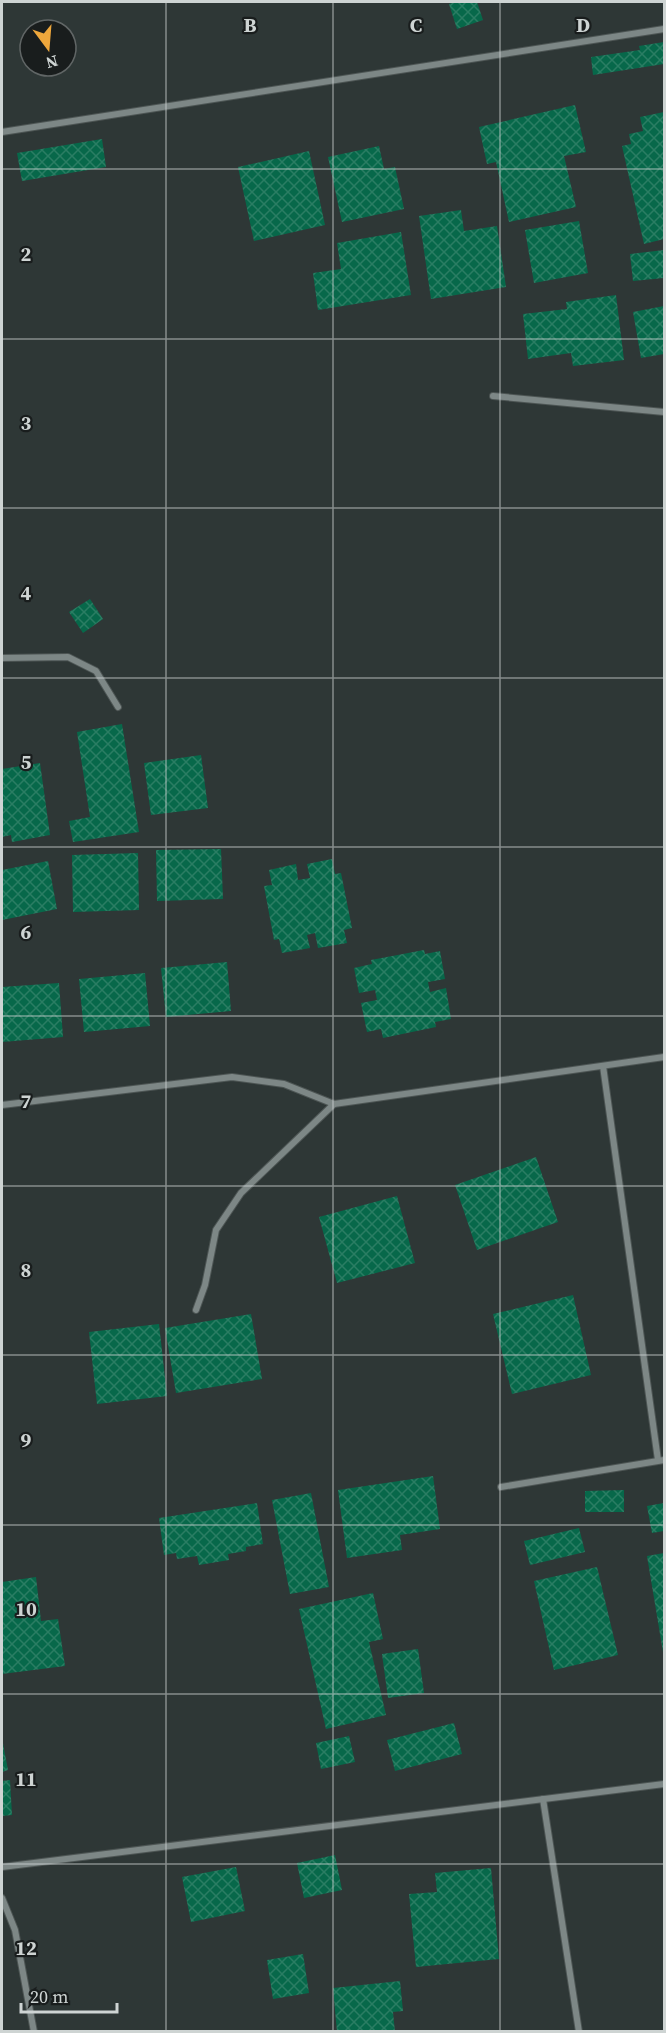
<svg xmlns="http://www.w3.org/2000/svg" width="666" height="2033" font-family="'Source Serif 4',serif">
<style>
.building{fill:url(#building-cross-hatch)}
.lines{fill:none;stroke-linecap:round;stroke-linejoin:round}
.street-casing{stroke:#4d5554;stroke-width:8}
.street{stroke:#7d8786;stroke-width:6}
.grid{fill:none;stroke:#ced4d3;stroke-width:1.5;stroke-opacity:0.55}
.grid-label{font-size:20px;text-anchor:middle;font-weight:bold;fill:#ced4d3;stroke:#191d1d;stroke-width:4.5;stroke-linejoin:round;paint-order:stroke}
</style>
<defs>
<pattern id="building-cross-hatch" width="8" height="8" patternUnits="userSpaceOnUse" patternTransform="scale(1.5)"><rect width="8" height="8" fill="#07684a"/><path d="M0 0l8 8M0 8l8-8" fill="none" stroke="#2a7d63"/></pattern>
</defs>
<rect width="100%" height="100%" fill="#2e3736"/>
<g class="building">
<path d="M455,2H477L483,20L457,29L449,4Z"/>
<path d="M664,42V64L593,75L591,57L640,50L639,46Z"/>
<path d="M575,105L586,152L564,156L576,207L509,222L496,162L487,164L479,127Z"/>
<path d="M664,112V239L644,244L622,146L631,144L629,134L643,131L640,117Z"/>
<path d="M102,139L106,167L22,181L17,153Z"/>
<path d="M379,146L384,169L395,167L404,209L342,222L328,157Z"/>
<path d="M309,151L325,225L254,241L238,167Z"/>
<path d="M461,210L464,231L497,226L506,287L431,299L419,216Z"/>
<path d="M579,221L588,273L534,283L525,230Z"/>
<path d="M401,232L411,295L318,310L313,273L341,269L337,243Z"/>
<path d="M664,250V278L633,281L630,254Z"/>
<path d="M616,295L624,360L573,366L571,353L528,359L523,314L567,309L566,302Z"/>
<path d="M664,306V354L641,358L633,312Z"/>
<path d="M90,599L103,619L83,633L69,612Z"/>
<path d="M122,724L139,832L73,842L69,821L90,817L77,732Z"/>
<path d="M201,755L208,808L151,815L144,763Z"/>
<path d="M40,763L50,835L12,842L11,835L2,837V769Z"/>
<path d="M221,849L223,899L157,901L156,850Z"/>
<path d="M138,853L139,910L73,912L72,855Z"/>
<path d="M332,859L335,874L341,873L352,928L344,930L347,943L318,948L315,933L307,935L310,948L282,953L279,939L274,940L264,886L272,885L269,870L296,864L298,880L310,878L307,864Z"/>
<path d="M48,861L57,909L2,920V870Z"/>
<path d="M424,950L425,954L440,951L445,979L428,982L430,992L446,988L451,1019L435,1022L436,1027L383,1038L381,1029L367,1032L361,1003L377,1000L375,990L359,993L354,968L372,964L371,960Z"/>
<path d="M227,962L231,1011L166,1017L161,968Z"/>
<path d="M145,973L150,1026L84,1032L79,979Z"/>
<path d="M59,983L63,1037L2,1042V987Z"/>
<path d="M536,1157L558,1222L477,1250L455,1185Z"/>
<path d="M397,1196L415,1263L337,1283L319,1217Z"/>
<path d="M573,1295L591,1375L512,1394L493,1314Z"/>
<path d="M251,1314L262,1379L176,1393L165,1328Z"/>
<path d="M159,1324L167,1396L97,1404L89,1332Z"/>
<path d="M433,1476L440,1529L400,1535L402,1550L347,1558L338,1490Z"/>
<path d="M624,1490V1512H585V1491Z"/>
<path d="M311,1493L329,1587L290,1594L272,1500Z"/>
<path d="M257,1503L263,1544L246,1547V1551L228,1554L229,1560L199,1565L197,1556L177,1559L176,1553L164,1555L159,1518Z"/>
<path d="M664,1503V1531L652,1533L647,1506Z"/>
<path d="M579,1528L585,1552L530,1565L524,1541Z"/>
<path d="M664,1553V1651L663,1652L647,1556Z"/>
<path d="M597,1567L618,1655L554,1670L534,1581Z"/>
<path d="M36,1577L41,1621L58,1619L65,1666L2,1674V1582Z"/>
<path d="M373,1593L383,1639L369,1642L386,1715L326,1729L299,1609Z"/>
<path d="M418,1649L424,1693L388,1698L382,1654Z"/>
<path d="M454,1723L462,1754L395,1771L387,1740Z"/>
<path d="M349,1736L355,1762L321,1769L316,1743Z"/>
<path d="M2,1738L8,1770L2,1772Z"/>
<path d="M10,1780L12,1815L2,1816V1781Z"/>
<path d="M335,1855L342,1890L304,1898L297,1863Z"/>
<path d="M236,1867L245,1911L191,1922L182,1877Z"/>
<path d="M491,1868L499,1959L416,1967L409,1894L437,1892L435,1873Z"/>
<path d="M303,1954L309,1993L273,1999L267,1960Z"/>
<path d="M400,1981L403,2011L393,2012L395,2032H337L333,1988Z"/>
</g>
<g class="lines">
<defs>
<g id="street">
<path d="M2,132L664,29"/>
<path d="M493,396L664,412"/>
<path d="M2,658L68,657L96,671L118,707"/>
<path d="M603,1066L658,1460"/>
<path d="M2,1105L232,1077L284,1084L334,1104L664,1057"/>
<path d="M196,1310L205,1285L216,1230L241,1193L334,1104"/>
<path d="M501,1487L664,1460"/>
<path d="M543,1799L579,2032"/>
<path d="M2,1867L664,1784"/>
<path d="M2,1898L15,1930L34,2032"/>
</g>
</defs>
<use href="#street" class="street-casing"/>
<use href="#street" class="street"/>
</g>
<path class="grid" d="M166,2V2032M333,2V2032M500,2V2032M2,169H664M2,339H664M2,508H664M2,678H664M2,847H664M2,1016H664M2,1186H664M2,1355H664M2,1525H664M2,1694H664M2,1864H664"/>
<g class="grid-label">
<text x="250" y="32">B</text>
<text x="416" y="32">C</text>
<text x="583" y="32">D</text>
<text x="26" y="261">2</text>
<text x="26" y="430">3</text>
<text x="26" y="600">4</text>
<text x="26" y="769">5</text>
<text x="26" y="939">6</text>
<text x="26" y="1108">7</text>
<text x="26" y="1277">8</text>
<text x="26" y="1447">9</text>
<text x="26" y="1616">10</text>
<text x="26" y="1786">11</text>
<text x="26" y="1955">12</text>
</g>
<rect width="666" height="2033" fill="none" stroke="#ced4d3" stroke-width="6"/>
<g transform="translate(48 48) rotate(164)"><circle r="28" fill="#191d1d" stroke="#616666" stroke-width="1.5"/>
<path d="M0-4.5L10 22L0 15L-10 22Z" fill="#eea73c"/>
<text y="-9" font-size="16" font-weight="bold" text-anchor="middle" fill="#ced4d3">N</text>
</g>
<path d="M21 2003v9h96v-9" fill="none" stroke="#ced4d3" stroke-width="3"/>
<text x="30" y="2003" font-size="18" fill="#ced4d3" stroke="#191d1d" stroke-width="4.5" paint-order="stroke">20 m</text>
</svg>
